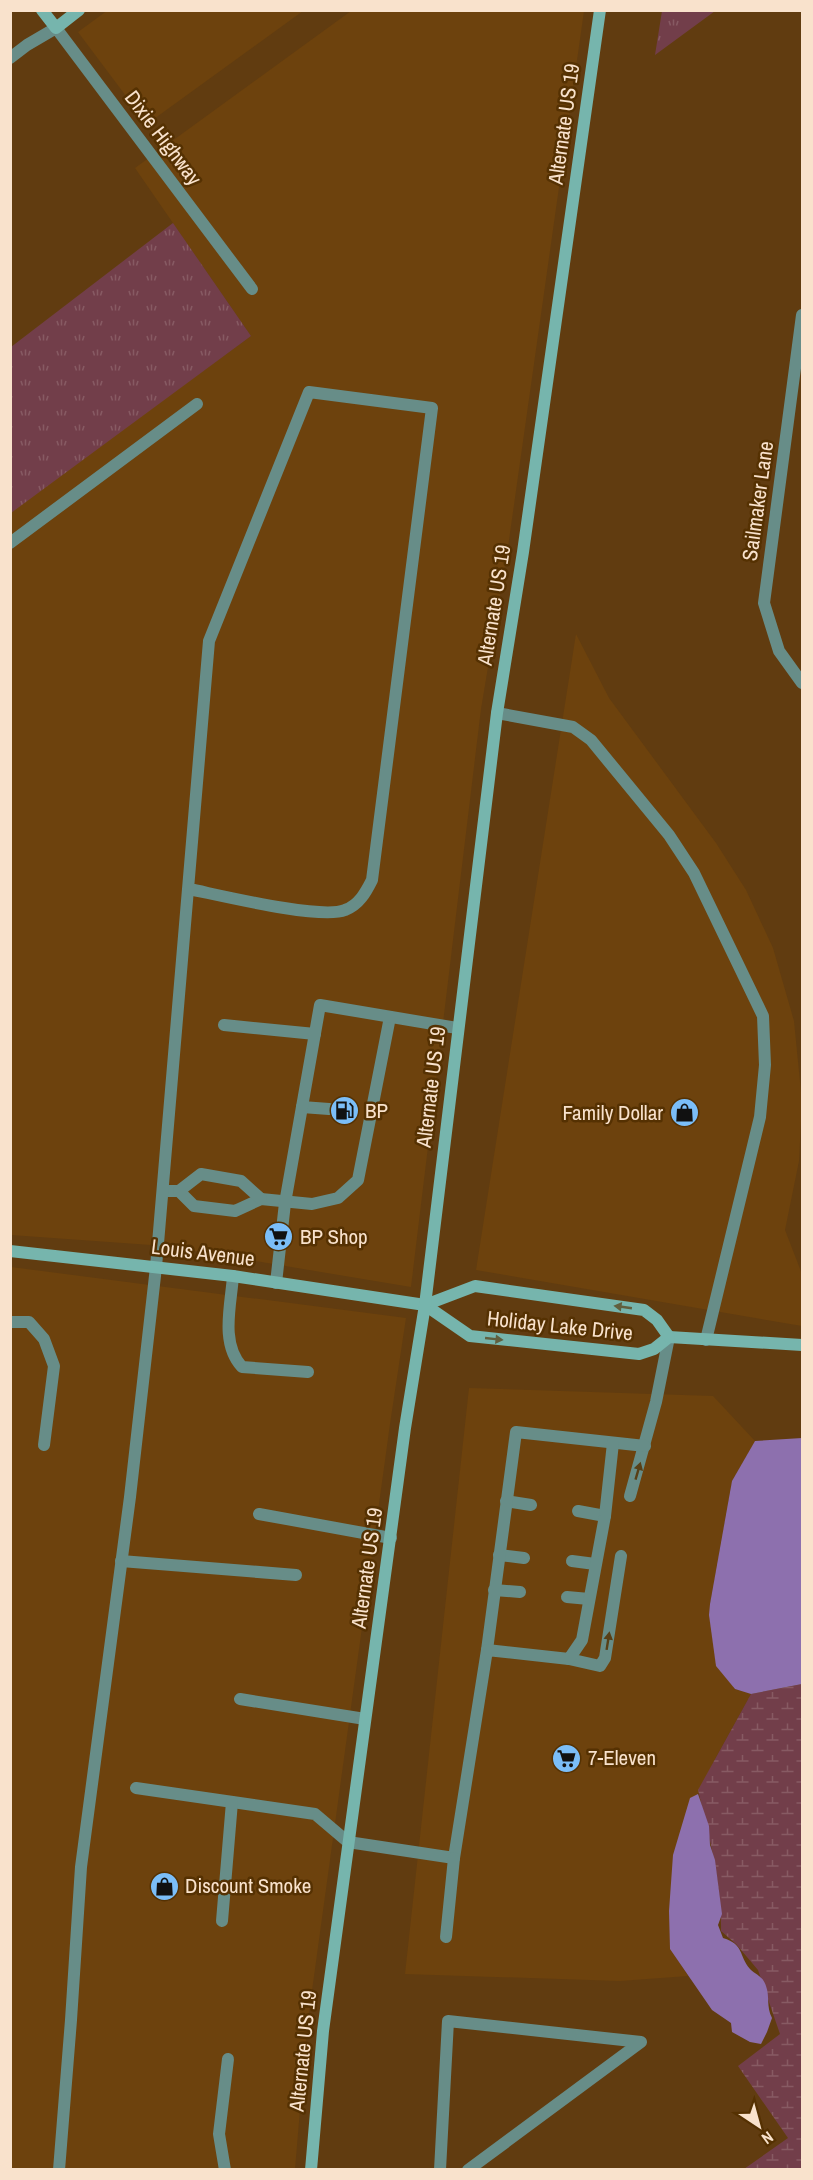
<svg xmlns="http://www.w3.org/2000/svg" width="813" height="2180" font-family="'Archivo Narrow',sans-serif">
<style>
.built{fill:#6d420d}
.grass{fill:url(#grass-tufts)}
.wetland{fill:url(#wetland-marsh)}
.water{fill:#8d70ae}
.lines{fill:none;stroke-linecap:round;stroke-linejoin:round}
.lane{stroke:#678d88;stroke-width:12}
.street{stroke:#678d88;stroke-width:12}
.secondary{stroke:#76b5ad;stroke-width:12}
.oneway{fill:#615f3e}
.oneway2{fill:#583f16}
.labels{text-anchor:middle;stroke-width:5;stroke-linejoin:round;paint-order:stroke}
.street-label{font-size:21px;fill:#f9e2cc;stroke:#553102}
.poi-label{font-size:21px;fill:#f9e2cc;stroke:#553102;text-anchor:start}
</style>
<defs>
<pattern id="grass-tufts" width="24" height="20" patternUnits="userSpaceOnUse" patternTransform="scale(1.5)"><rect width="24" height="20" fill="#723e4a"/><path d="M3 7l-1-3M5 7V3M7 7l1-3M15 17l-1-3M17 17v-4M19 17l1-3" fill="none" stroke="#875a63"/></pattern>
<pattern id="wetland-marsh" width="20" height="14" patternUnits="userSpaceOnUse" patternTransform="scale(1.5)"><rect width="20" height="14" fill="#723e4a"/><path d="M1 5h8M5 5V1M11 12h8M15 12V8" fill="none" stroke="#875a63"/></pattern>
</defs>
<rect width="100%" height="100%" fill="#613c10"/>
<g class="built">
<path d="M108,10H303V11L147,124L78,32Z"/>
<path d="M351,11H584L508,547L481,709L411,1287L165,1246L11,1235L10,511L251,336L135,168Z"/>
<path d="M576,634L609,698L716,843L746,890L773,948L794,1021L802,1102L799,1161L785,1230L802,1274V1326L476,1270Z"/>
<path d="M11,1267L406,1318L390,1424L307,2027L295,2169L11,2170Z"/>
<path d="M469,1388L713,1396L755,1441L732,1481L710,1604L734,1689L751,1694L715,1759L684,1821L670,1948L688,1976L620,1981L405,1974Z"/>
</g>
<g class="grass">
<path d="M662,11V10L715,11L655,55Z"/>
<path d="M173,223L251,336L11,513V347Z"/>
</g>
<path class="wetland" d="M802,1684V2169H744L788,2138L738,2066L780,2034L758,1970L736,1944L721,1931C722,1884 709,1836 698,1790L751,1694Z"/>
<g class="water">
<path d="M802,1438V1684L751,1694L735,1689L716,1666L709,1615L710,1604L732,1481L755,1441Z"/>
<path d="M698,1794L709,1826L710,1845L715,1860L722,1914L718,1925L723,1938C745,1945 738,1955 750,1969C756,1975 763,1976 766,1986C770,1997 766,2006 772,2018L767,2032L761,2044L750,2042L732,2032L731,2023L712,2010L670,1949L669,1911L673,1855L690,1798Z"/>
</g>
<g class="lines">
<g class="lane">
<path d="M802,315L764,603L779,651L802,683"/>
<path d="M10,543L197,404"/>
<path d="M497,713L573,727L591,740L669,835L694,873L763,1016L765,1065L760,1117L706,1340"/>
<path d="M224,1025L315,1034"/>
<path d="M302,1107L329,1109"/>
<path d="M163,1191H179L194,1206L235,1211L261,1199L312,1204L338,1198L358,1180L390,1017"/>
<path d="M179,1191L201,1174L241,1181L261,1199"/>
<path d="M233,1276C231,1305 220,1343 242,1367L308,1372"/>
<path d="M276,1283L285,1203L320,1005L457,1028"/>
<path d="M10,1322H29L44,1339L54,1366L44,1445"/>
<path d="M630,1496L656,1402L669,1337"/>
<path d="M506,1501L531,1505"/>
<path d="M578,1511L605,1516"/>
<path d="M259,1514L391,1538"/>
<path d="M499,1555L524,1558"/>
<path d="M121,1561L296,1575"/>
<path d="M572,1561L595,1564"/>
<path d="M494,1590L520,1592"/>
<path d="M567,1597L589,1599"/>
<path d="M487,1650L516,1432L645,1446"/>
<path d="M569,1659L600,1666L605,1658L621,1556"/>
<path d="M240,1699L365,1719"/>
<path d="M136,1788L315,1814L348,1842L454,1858L487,1650L569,1659L582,1640L605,1516L613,1443"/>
<path d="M222,1921L232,1802"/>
<path d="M446,1937L454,1858"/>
<path d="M59,2170L71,2020L81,1867L130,1497L156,1267L209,641L309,392L432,408L372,880C366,892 359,905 345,910C321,920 219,895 189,889"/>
<path d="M225,2170L219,2134L228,2059"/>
<path d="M440,2170L448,2021L641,2042L468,2170"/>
</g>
<path class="street" d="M10,58L27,45L56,28L252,289"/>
<g class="secondary">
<path d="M42,10L56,28L79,10"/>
<path d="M10,1251L233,1276L425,1305L470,1336L639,1354L654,1349L669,1337L802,1345"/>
<path d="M425,1305L475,1286L644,1310L657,1320L669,1337"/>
<path d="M311,2170L323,2031L405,1428L425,1305L497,713L523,552L600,10"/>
</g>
</g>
<defs><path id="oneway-solid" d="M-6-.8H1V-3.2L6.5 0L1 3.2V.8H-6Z" transform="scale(1.5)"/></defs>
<g class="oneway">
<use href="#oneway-solid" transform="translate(623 1307) rotate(-172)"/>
<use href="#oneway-solid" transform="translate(494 1339) rotate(6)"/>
</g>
<g class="oneway2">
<use href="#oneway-solid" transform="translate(638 1471) rotate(-74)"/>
<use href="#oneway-solid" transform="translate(608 1641) rotate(-81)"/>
</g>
<defs>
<symbol id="fuel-disc" viewBox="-11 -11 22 22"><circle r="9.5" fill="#7bbef8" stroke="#553102"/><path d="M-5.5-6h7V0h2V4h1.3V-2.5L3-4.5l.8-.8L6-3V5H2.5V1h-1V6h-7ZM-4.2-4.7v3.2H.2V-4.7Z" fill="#111"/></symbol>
<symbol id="shop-disc" viewBox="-11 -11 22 22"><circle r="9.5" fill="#7bbef8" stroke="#553102"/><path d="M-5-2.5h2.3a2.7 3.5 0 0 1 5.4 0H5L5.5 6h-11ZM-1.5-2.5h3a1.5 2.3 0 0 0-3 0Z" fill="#111"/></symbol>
<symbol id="supermarket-disc" viewBox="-11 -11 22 22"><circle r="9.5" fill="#7bbef8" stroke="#553102"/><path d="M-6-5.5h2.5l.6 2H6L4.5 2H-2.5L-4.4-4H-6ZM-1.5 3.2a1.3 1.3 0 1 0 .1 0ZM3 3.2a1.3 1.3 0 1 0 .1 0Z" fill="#111"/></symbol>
</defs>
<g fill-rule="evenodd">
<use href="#fuel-disc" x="328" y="1094" width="33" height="33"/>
<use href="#shop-disc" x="668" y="1096" width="33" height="33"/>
<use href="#supermarket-disc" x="262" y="1220" width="33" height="33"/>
<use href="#supermarket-disc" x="550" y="1742" width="33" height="33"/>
<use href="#shop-disc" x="148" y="1870" width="33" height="33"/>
</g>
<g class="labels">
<g class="street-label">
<text transform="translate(564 124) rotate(-82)" y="7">Alternate US 19</text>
<text transform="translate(163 138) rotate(53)" y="7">Dixie Highway</text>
<text transform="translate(758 501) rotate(-82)" y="7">Sailmaker Lane</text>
<text transform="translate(494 605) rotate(-81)" y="7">Alternate US 19</text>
<text transform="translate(431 1087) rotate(-83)" y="7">Alternate US 19</text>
<text transform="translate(203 1253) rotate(7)" y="7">Louis Avenue</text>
<text transform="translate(560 1326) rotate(6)" y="7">Holiday Lake Drive</text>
<text transform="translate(367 1568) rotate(-82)" y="7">Alternate US 19</text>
<text transform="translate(303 2051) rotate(-84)" y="7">Alternate US 19</text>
</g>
<g class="poi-label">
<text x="365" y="1118">BP</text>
<text x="663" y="1120" text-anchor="end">Family Dollar</text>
<text x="300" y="1244">BP Shop</text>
<text x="588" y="1765">7-Eleven</text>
<text x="185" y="1893">Discount Smoke</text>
</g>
</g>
<rect width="813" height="2180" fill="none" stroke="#f9e2cc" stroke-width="24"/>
<g transform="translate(759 2126) rotate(144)" stroke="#553102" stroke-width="4.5" paint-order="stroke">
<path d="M0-4.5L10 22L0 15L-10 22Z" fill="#f9e2cc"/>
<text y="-9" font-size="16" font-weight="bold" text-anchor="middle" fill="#f9e2cc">N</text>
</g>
</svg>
